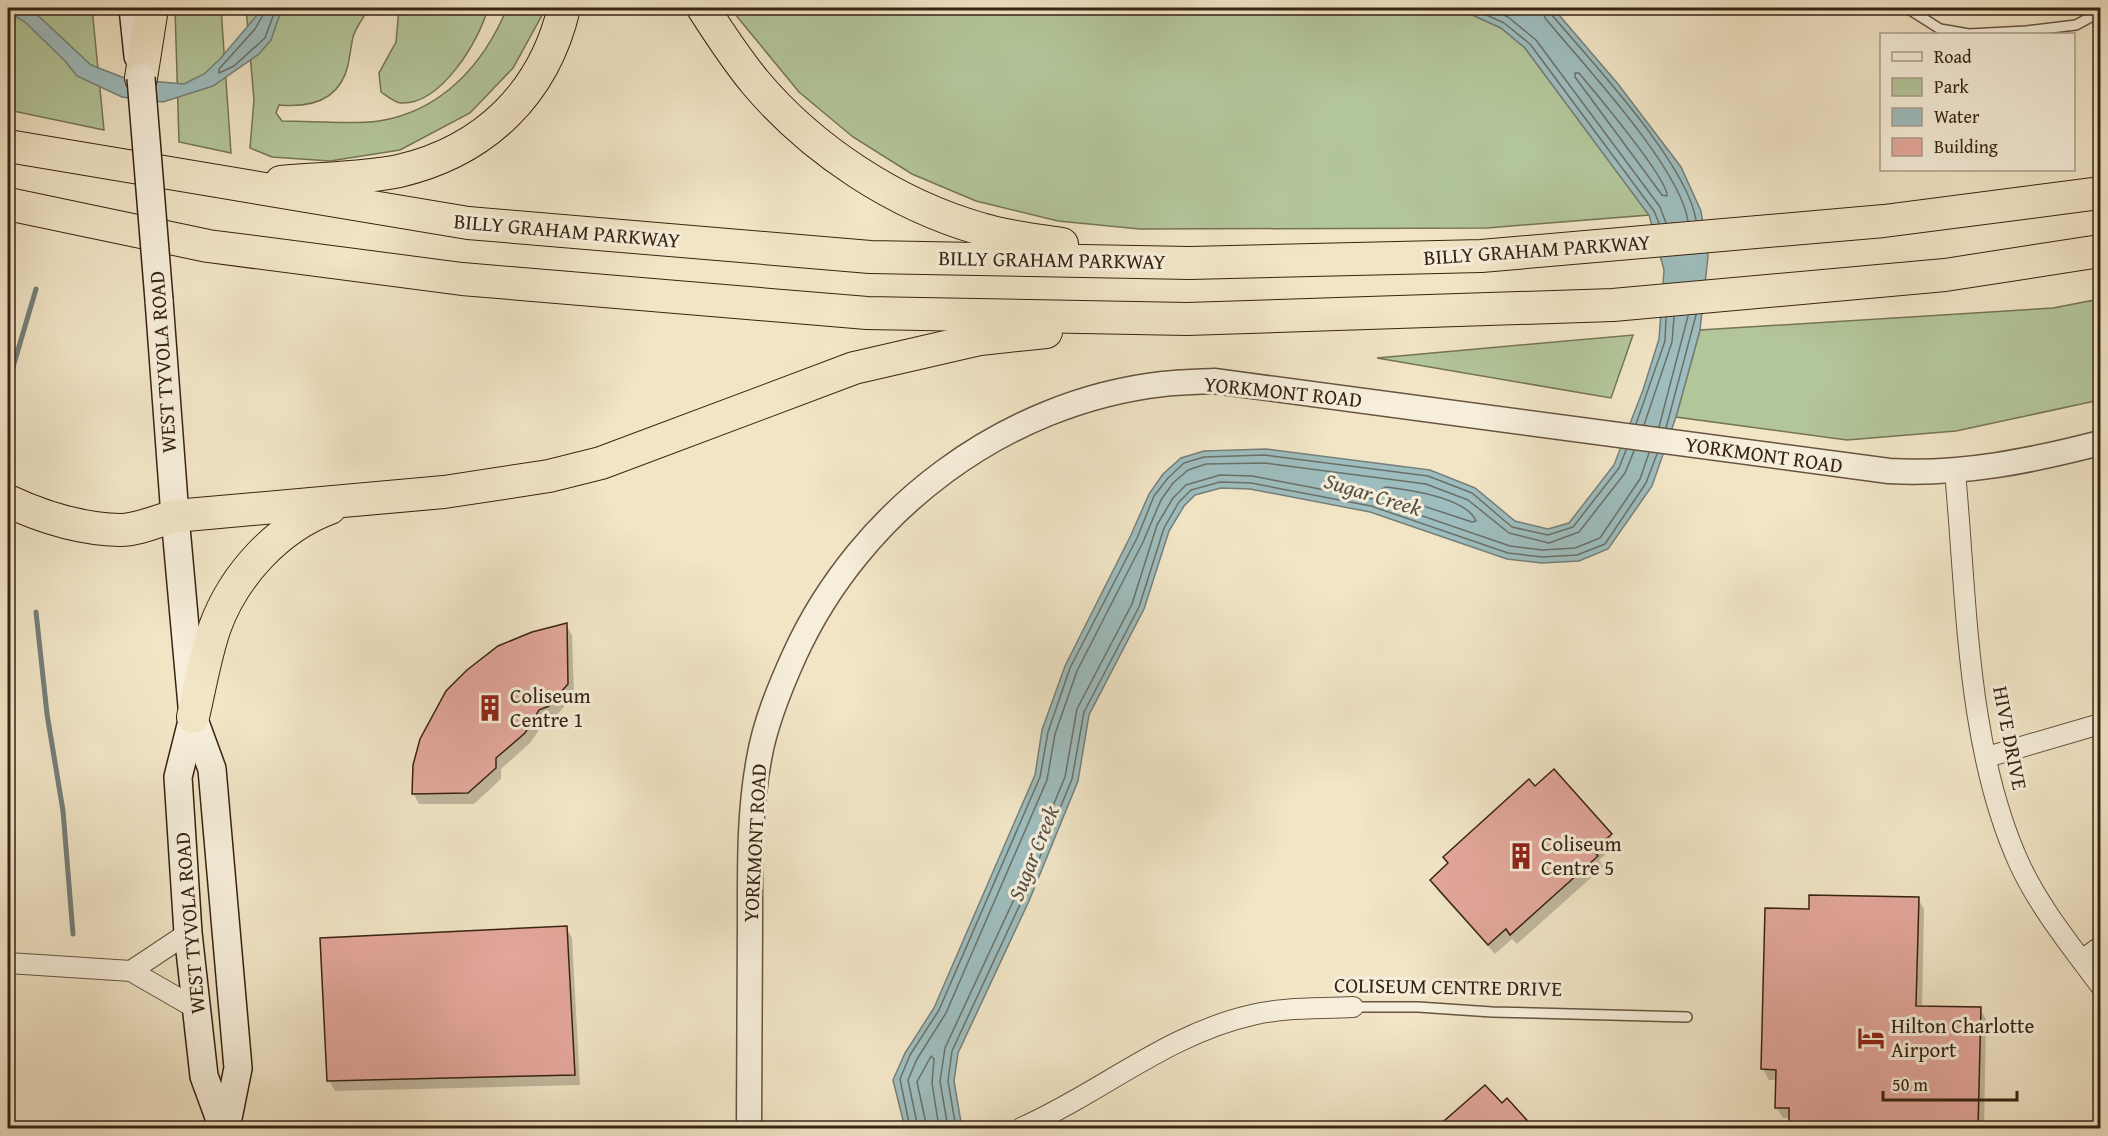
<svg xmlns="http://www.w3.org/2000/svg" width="2108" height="1136" font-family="'Gentium Book Plus',serif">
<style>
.green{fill:#b3c69a;stroke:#757456;stroke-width:1.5}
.water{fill:#9ebdbe;stroke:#757f7a;stroke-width:1.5}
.shadow{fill:#0003}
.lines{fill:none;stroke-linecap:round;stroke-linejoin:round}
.shore{stroke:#6a7068;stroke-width:1.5}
.stream{stroke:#757f7a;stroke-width:5}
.building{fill:#e3a79b;stroke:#372313;stroke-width:1.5}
.service-casing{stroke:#665440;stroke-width:12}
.minor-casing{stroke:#665440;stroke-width:22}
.tertiary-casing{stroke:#665440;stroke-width:27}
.secondary-casing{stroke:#372313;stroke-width:30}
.trunk-casing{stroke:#372313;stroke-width:34}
.service{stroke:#f6eeda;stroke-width:9}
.minor{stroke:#f6eeda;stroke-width:20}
.tertiary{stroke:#f6eeda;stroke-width:24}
.secondary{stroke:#f6eeda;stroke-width:27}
.trunk{stroke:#f1e5c6;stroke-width:32}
.secondary-bridge-casing{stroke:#372313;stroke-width:30;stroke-linecap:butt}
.secondary-bridge{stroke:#f6eeda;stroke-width:27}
.labels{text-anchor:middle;stroke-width:6;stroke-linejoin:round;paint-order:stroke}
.street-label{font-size:21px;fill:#372313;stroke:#f6eeda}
.poi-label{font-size:21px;fill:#372313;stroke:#f6eeda;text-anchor:start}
.water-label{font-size:22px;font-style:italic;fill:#565146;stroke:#f6eeda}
</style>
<rect width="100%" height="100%" fill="#f1e5c6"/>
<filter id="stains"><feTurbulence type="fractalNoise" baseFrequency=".00333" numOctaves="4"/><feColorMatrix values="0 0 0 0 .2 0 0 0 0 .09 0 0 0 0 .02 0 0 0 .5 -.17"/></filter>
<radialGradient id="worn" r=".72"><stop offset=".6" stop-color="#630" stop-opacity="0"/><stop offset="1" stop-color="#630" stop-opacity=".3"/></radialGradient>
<g class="green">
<path d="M8,8H92L104,130L8,110Z"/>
<path d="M175,8H221L231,153L179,142Z"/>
<path d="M246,8H369C364,17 356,27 353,37C351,46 350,56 348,65C340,100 312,108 279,105L276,113L282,121C312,121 350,125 379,121C442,111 484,64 507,8H546L513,68L470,113L400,150L330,161L272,157L250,148L254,100Z"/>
<path d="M399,8H488C479,41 441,105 401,103C395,103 387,96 381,92L379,73L396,42Z"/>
<path d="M730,8H1457L1501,28L1525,48L1649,215L1487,228L1140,229L1058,221L976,201L912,174L853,137L799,92Z"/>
<path d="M2100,299V400L1956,431L1847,440L1676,417L1700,330L2053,308Z"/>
<path d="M1633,335L1611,398L1377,358Z"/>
</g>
<g class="water">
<path d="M8,8H30L91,65L127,79L184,84L204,74L220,59L263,8H282L271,40L259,54L213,86L163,102L122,97L77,76L65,61L25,22L8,12Z"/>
<path d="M1457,8H1553L1618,84L1681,167L1701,211L1708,256L1700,330L1676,417L1652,486L1608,549L1579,561L1542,563L1507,559L1370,512L1250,489L1221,488L1195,495L1184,506L1169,531L1144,609L1089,715L1078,781L1029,901L958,1053L954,1081L962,1128H905L893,1080L905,1053L934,1008L1035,775L1042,730L1065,666L1131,535L1149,494L1163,474L1181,458L1204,451L1266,449L1430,470L1475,488L1515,521L1548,529L1569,523L1614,465L1643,390L1659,339L1664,270L1649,215L1525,48L1501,28Z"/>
</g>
<g class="shadow">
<path d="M566,625L572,635L574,695L555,717L545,721L530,743L501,769V779L474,804H419L413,793Z"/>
<path d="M1535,788L1610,835L1616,845L1599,860L1603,867L1517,944L1512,939L1495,954L1438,891L1432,880L1449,865L1445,857Z"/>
<path d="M1918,899L1924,909L1922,1008L1980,1009L1986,1019L1984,1128H1792L1791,1118H1783L1776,1107L1777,1080H1769L1763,1069L1810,911Z"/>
<path d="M566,927L572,938L580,1085L335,1091L329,1080Z"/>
<path d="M1485,1087L1501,1105L1507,1100L1532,1128H1439Z"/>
</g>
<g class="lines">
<g class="shore">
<path d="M267,8L255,29L219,69V73L234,66L265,38L276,8"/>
<path d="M1471,8L1504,23L1530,44L1654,211L1659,223"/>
<path d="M1489,8L1508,17L1536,40L1660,207L1666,223"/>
<path d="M1542,8L1545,18C1582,63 1680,167 1688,221"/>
<path d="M1549,8L1551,14C1590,60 1687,163 1696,220"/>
<path d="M1575,73H1579C1594,91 1669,180 1667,196L1662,195L1575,77Z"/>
<path d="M1636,424L1665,341L1666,317"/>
<path d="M1644,425L1672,342L1674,317"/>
<path d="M1659,427L1688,316"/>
<path d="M1666,428L1696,315"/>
<path d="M1386,487C1408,490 1466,497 1476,521L1472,522L1384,493L1382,489Z"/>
<path d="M910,1128L900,1079L910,1055L939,1010L1040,777L1048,732L1070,668L1137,538L1154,496L1168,478L1184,463L1204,457L1265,455L1428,476L1472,493L1512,527L1548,535L1573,527L1619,468L1626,450"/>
<path d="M918,1128L908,1080L917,1059L946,1013L1047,780L1055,734L1077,671L1143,542L1161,500L1173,483L1188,470L1206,464L1265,463L1426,484L1468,500L1509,533L1549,543L1579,532L1625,473L1634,451"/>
<path d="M927,1128L917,1082L931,1056L934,1059L932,1083L939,1128"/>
<path d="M948,1128L940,1081L945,1048L1016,895L1065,777L1077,709L1132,604L1157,525L1173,498L1186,485L1220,475L1252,476L1373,499L1510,546L1542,550L1575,548L1600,538L1640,479L1649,453"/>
<path d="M956,1128L948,1081L952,1051L1023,898L1072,779L1084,712L1139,607L1164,528L1179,502L1191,490L1220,482L1251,483L1371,506L1508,553L1542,557L1577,555L1605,544L1646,483L1657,454"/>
</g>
<g class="stream">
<path d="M8,384L36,289"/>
<path d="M36,612L47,714L63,811L73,934"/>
</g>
</g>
<g class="building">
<path d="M567,623L568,684L549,706L539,710L525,733L496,758V768L468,793L412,794L413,765L420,739L446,691L467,670L498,646L532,632Z"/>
<path d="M1554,769L1612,834L1593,850L1598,856L1510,935L1506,929L1488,945L1430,880L1448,863L1443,857L1529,779L1535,786Z"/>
<path d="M1809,895L1919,897L1916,1006L1981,1007L1978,1128L1789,1126V1108H1775L1776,1070L1761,1069L1765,908L1809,909Z"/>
<path d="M567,926L575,1075L327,1081L320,938Z"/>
<path d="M1485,1085L1502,1103L1507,1098L1534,1128H1436Z"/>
</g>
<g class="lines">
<defs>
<g id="service">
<path d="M1907,8L1940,29L1969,34L2026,31L2076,25L2100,12"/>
<path d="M1353,1007H1418L1492,1012L1687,1017"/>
</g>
<g id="minor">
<path d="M1955,472C1967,599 1966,746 2019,863C2039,907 2072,947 2100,985"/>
<path d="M1987,757L2100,724"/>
<path d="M2082,960L2100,947"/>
<path d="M8,963L131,971L197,1009"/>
<path d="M131,971L188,933"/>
<path d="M1021,1128C1099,1094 1167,1034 1252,1015C1284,1007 1319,1009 1353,1007"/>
</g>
<path id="tertiary" d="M749,1128C749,1059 750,990 750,921C750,867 749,812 759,759C765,723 780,687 795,654C861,510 1004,402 1163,384C1180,382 1197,382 1214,381L1889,471C1962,475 2030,461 2100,443"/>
<g id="secondary">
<path d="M133,8L138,56"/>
<path d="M159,300L175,516L193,717L212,769L238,1068L226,1128"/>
<path d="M193,717L178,777L188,933L204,1076L223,1128"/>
</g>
<g id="trunk">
<path d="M703,8C719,33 736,59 755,82C812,150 896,205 981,229C1007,237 1035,240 1062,244"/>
<path d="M141,78L152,8"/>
<path d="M8,146L468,223L870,257L1190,263L1481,256L1884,221L2100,193"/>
<path d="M281,182C319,178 361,179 399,171C485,151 544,93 564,8"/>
<path d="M8,204L208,246L462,279L867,313L1187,319L1613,305L1945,275L2100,251"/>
<path d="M8,501C42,517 82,529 120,530C137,530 158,521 175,516L444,492L549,476L601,463L854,368L980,339L1046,332"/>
<path d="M193,717C200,687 205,656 215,627C234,575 278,527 330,508"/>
</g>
</defs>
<use href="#service" class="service-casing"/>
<use href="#minor" class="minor-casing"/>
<use href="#tertiary" class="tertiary-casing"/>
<use href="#secondary" class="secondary-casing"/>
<use href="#trunk" class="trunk-casing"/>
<use href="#service" class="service"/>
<use href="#minor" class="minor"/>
<use href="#tertiary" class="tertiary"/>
<use href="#secondary" class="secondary"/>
<use href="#trunk" class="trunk"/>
<defs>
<path id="secondary-bridge" d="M141,78L159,300"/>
</defs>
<use href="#secondary-bridge" class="secondary-bridge-casing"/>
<use href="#secondary-bridge" class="secondary-bridge"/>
</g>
<defs>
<symbol id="building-bare" viewBox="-9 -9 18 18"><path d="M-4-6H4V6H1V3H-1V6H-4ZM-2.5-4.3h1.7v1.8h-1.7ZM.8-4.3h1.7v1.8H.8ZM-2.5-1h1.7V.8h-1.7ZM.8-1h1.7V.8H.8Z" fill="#8f2418" stroke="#f6eeda" stroke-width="2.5" paint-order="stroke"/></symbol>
<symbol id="hotel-bare" viewBox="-9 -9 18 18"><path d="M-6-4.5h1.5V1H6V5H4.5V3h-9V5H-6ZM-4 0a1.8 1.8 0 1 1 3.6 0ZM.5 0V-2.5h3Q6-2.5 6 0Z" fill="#8f2418" stroke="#f6eeda" stroke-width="2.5" paint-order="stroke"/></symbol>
</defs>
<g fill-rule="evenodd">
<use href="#building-bare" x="471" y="689" width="38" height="38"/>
<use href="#building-bare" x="1502" y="837" width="38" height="38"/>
<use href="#hotel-bare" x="1852" y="1019" width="38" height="38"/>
</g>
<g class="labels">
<g class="street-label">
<text transform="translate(567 231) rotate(5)" y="7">BILLY GRAHAM PARKWAY</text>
<text transform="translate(1537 250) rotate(-4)" y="7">BILLY GRAHAM PARKWAY</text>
<text transform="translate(1052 260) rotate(1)" y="7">BILLY GRAHAM PARKWAY</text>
<text transform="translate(163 362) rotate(-94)" y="7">WEST TYVOLA ROAD</text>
<text transform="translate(1283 392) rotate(6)" y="7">YORKMONT ROAD</text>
<text transform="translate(1764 455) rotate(8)" y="7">YORKMONT ROAD</text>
<text transform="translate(2010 738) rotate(79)" y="7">HIVE DRIVE</text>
<text transform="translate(755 843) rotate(-87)" y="7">YORKMONT ROAD</text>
<text transform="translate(190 923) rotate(-95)" y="7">WEST TYVOLA ROAD</text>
<text transform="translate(1448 987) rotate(1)" y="7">COLISEUM CENTRE DRIVE</text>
</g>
<g class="poi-label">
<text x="510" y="703">Coliseum<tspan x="510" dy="24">Centre 1</tspan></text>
<text x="1541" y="851">Coliseum<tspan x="1541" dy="24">Centre 5</tspan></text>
<text x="1891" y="1033">Hilton Charlotte<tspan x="1891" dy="24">Airport</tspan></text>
</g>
<g class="water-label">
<text transform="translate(1373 494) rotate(17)" y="8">Sugar Creek</text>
<text transform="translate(1033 853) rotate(-68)" y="8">Sugar Creek</text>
</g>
</g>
<rect width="2108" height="1136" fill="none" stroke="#f1e5c6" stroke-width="30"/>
<rect x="9" y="9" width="2090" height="1118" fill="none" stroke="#372313" stroke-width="3"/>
<rect x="15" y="15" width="2078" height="1106" fill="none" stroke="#372313" stroke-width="1.5"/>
<rect x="1880" y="33" width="195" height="138" fill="#f6eeda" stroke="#aa9d8a" stroke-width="1.5"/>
<rect x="1892" y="52" width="30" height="9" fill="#f6eeda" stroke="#aa9d8a" stroke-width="1.5"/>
<text x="1934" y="63" font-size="18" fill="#372313">Road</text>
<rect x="1892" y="78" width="30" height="18" fill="#b3c69a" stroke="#aa9d8a" stroke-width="1.5"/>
<text x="1934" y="93" font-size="18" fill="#372313">Park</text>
<rect x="1892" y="108" width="30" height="18" fill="#9ebdbe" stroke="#aa9d8a" stroke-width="1.5"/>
<text x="1934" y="123" font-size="18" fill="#372313">Water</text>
<rect x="1892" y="138" width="30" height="18" fill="#e3a79b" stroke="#aa9d8a" stroke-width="1.5"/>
<text x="1934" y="153" font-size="18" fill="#372313">Building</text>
<path d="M1883 1091v9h134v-9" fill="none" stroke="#372313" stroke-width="3"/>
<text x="1892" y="1091" font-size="18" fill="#372313" stroke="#f6eeda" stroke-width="4.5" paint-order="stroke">50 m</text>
<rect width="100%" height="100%" filter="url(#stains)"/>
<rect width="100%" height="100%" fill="url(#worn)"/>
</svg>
